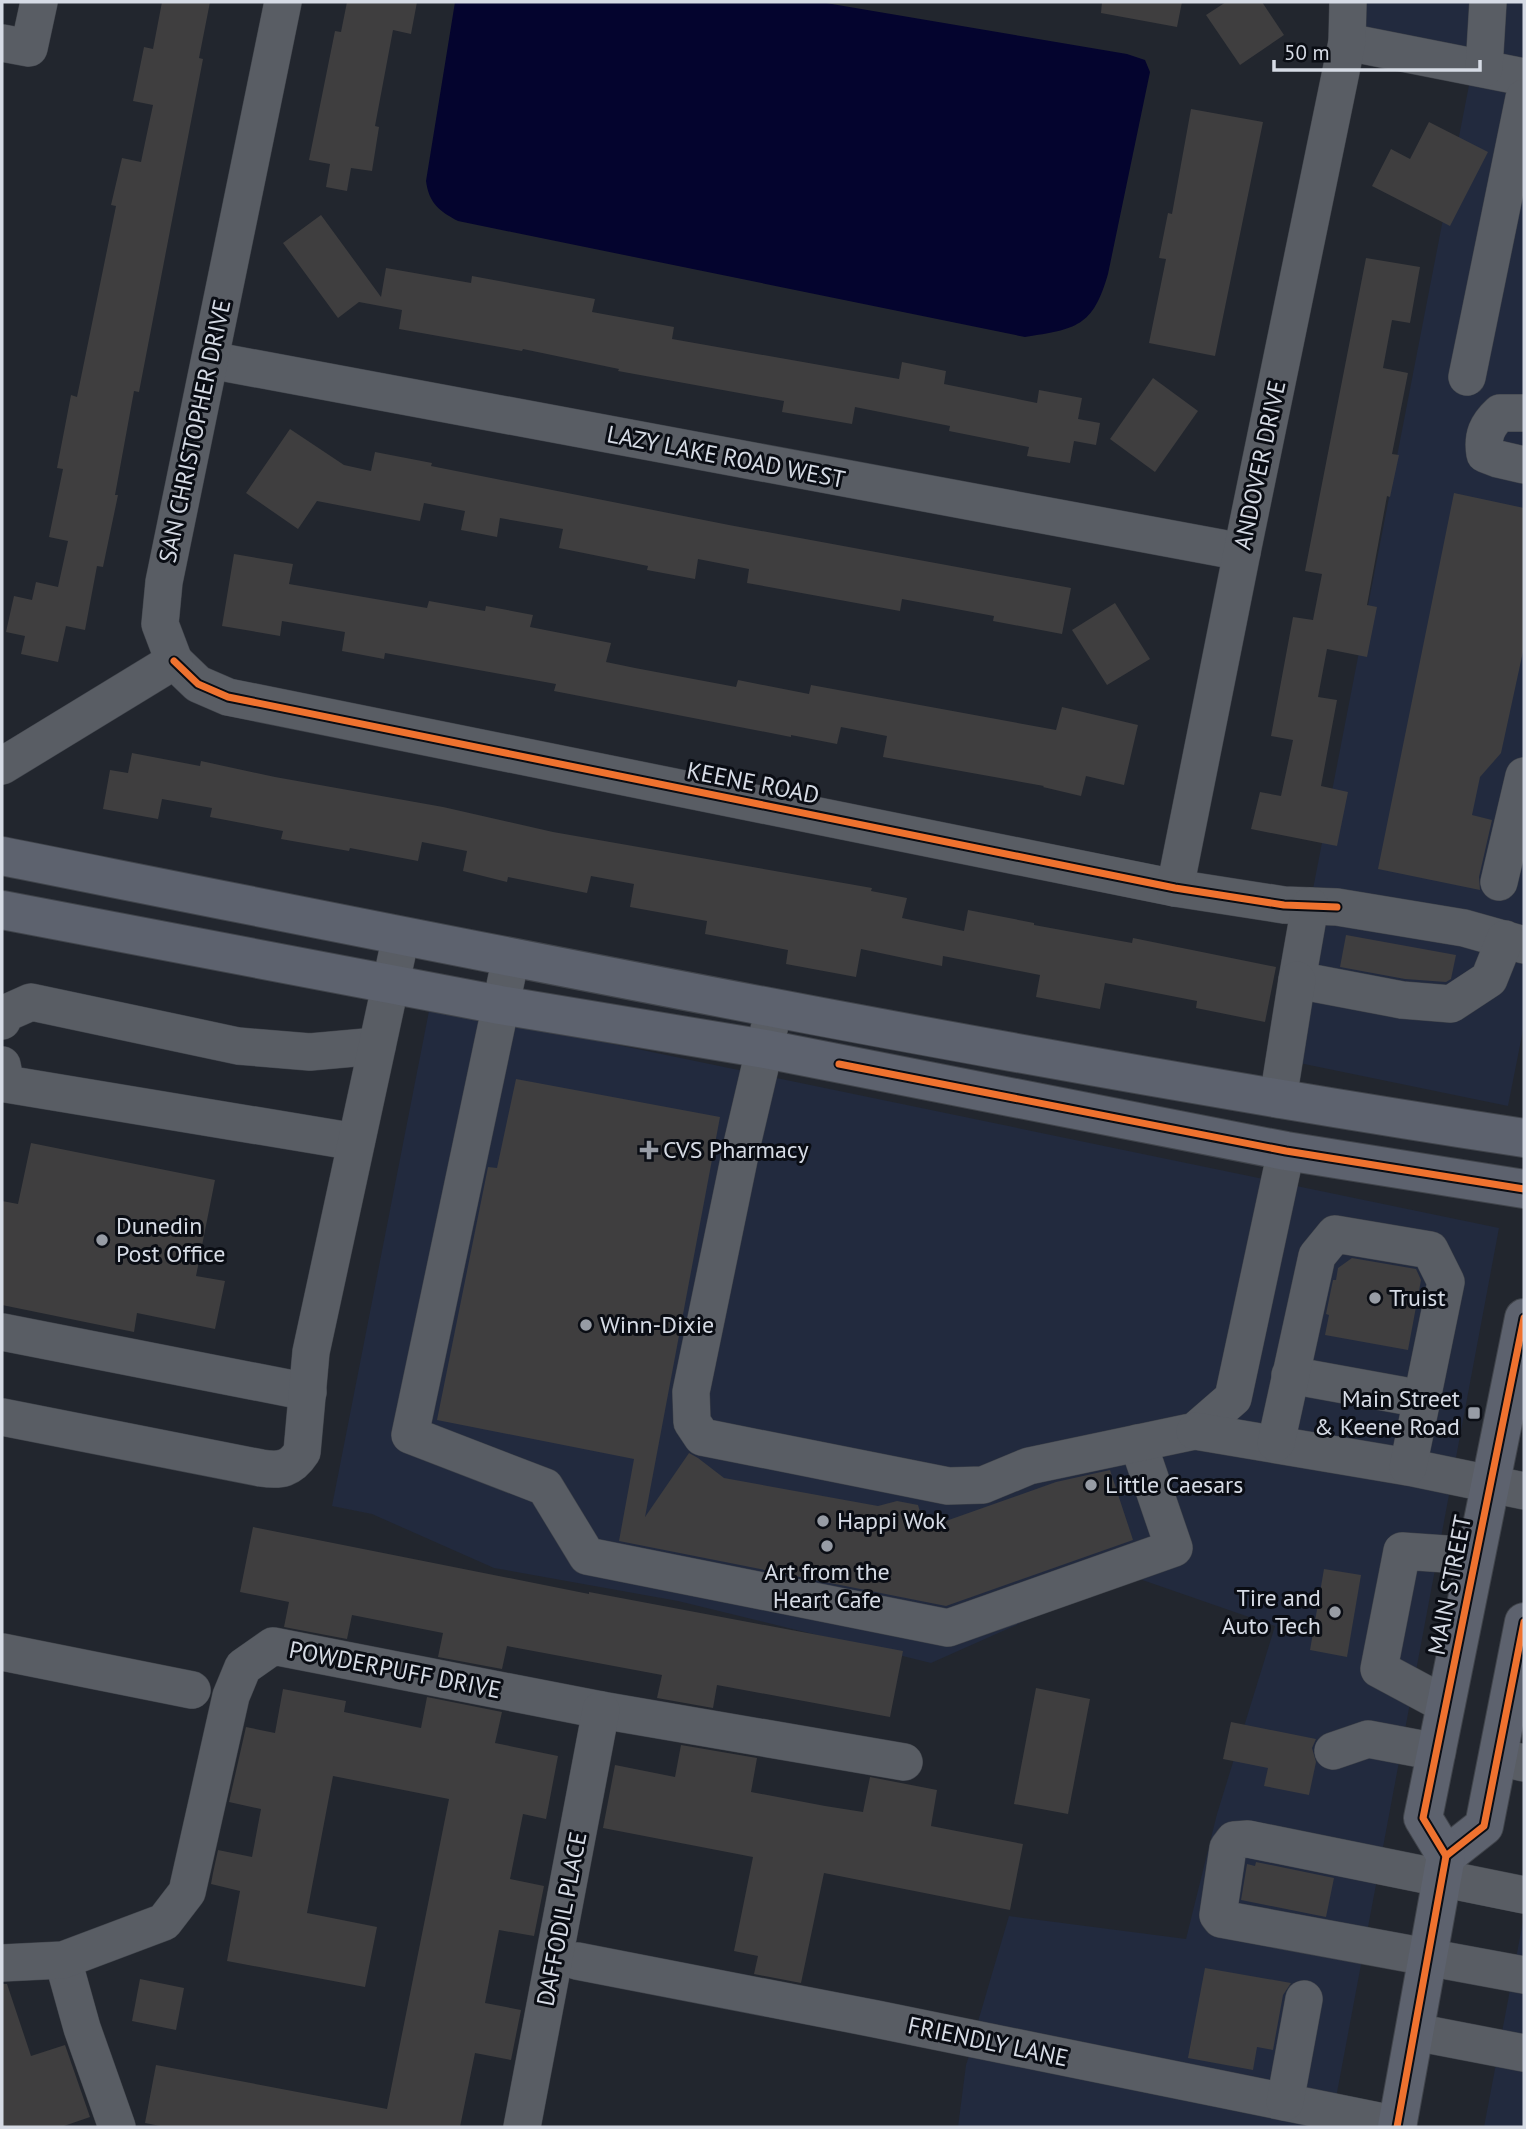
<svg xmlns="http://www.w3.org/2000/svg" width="1526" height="2129" font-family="'PT Sans',sans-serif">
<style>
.built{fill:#222a3e}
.water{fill:#04042e}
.building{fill:#3f3e3f}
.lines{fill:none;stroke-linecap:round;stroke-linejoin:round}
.minor-casing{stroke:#40444b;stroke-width:38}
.major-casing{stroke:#40444b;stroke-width:40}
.minor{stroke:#595d64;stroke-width:37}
.major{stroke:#5d626e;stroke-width:38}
.cycleway-casing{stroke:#0a0d14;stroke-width:11}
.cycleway{stroke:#ef722f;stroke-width:7}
.poi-dot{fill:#979ca5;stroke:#0a0d14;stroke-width:2.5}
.labels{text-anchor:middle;stroke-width:6;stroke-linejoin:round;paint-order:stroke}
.street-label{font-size:24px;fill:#d6dbe5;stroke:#0a0d14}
.poi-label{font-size:24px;fill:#d6dbe5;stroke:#0a0d14;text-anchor:start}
</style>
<rect width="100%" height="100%" fill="#22262e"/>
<g class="built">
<path d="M1365,2H1524V63L1364,30Z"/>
<path d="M1470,80L1524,92V1025L1508,1106L1280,1059Z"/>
<path d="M430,1006L1499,1228L1336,2098L977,2025L1009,1916L1186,1939L1217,1814L1275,1626L1128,1575L931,1663L678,1601L494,1568L372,1514L332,1506Z"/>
<path d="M1524,1916V2127H1484Z"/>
<path d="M970,2053L1331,2127H958L966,2065Z"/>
</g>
<path class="water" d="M455,2H820L1127,54L1145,60L1150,72L1108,274C1093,327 1076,329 1025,337L458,221C439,211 429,203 426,181Z"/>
<g class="building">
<path d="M162,2H210L199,58L203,59L139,392L134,391L115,495H118L103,567L97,566L85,630L66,626L58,662L21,654L25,636L6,632L14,596L32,600L36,582L58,587L68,541L49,537L63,469L57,468L71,395L77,397L116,206L111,205L122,158L141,162L146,138L153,105L133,101L144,47L153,49Z"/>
<path d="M347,2H417L411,34L393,30L375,126L379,127L372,171L351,168L347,191L326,187L330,164L309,160L335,31L341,32Z"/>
<path d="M1102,2H1182L1177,27L1101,13Z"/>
<path d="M1226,2H1262L1284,35L1240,65L1206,15Z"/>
<path d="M1191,109L1263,122L1215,356L1149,343L1166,259L1159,258L1168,213L1172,214Z"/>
<path d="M1429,122L1488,152L1450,226L1372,186L1391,149L1410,159Z"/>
<path d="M321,215L381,297L386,268L471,283L472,276L595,299L592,312L674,327L672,339L899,379L902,362L946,371L944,384L1037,403L1039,390L1082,398L1078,419L1100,423L1096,445L1074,441L1070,463L1027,456L1029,447L949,431L950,426L855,407L852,424L782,412L784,401L618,371L619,369L523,349L522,351L399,329L402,310L359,302L338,318L283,243Z"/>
<path d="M1366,258L1420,267L1410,323L1392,320L1383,368L1408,373L1392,454L1399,455L1390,497L1387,496L1367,605L1377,607L1367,657L1327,649L1318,697L1337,700L1321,786L1348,792L1337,846L1251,829L1260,792L1281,796L1293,740L1271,736L1293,617L1313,620L1322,574L1305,571Z"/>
<path d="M1153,378L1198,411L1155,472L1110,439Z"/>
<path d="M290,429L344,465L371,471L375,452L432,463L431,466L729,525L1071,588L1062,634L993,621L994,616L902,599L900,611L747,583L749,569L698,559L695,579L647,570L648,566L559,548L563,529L500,518L497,537L461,530L465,511L424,503L420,521L317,501L298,529L246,493Z"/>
<path d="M1454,493L1524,508V647L1501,753L1480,777L1472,815L1492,820L1479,877L1480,890L1378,869Z"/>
<path d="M234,554L293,564L289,584L427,608L429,601L485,611L486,606L533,615L530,627L611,643L606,662L635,668L736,687L738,680L809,694L811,685L1056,730L1062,707L1138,725L1124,785L1086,776L1081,796L1043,787L1044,786L883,757L887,736L841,727L837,744L791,735V737L554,691L556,684L385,653L384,659L342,651L345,632L282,621L280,636L222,626Z"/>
<path d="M1115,603L1150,659L1107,685L1072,630Z"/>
<path d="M132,753L200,766L201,761L275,777L443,807L553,832L872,888L871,891L907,898L902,918L964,931L968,910L1034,923V925L1132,943L1133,938L1276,967L1265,1022L1196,1008L1197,1001L1105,983L1100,1009L1036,997L1040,975L943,956L942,966L861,949L856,977L786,964L788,950L705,934L707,921L630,907L634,884L591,876L587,893L508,877L507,882L463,871L467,851L422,842L418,861L350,848L349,851L281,839L283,831L210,817L212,808L162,799L158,819L103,809L110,770L128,773Z"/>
<path d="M1346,935L1456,955L1451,979L1446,982L1405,979L1340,967Z"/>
<path d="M516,1079L720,1117L645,1517L689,1453L698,1458L724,1478L878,1506L897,1501L918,1505L922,1518L943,1522L1056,1482L1110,1470L1133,1540L946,1606L619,1541L634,1459L437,1420L488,1167L497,1168Z"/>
<path d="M31,1143L215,1180L196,1276L225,1281L215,1329L137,1313L134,1332L2,1305V1201L18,1204Z"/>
<path d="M1352,1258L1416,1269L1421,1280L1408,1350L1325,1335L1329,1315L1326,1314L1333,1280H1336L1338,1268Z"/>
<path d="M253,1527L589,1594V1592L903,1651L890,1717L717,1685L713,1708L657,1698L662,1675L507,1646L502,1669L438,1657L443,1633L352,1615L347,1639L284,1627L289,1602L240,1592Z"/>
<path d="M1324,1569L1361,1575L1347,1657L1310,1650Z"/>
<path d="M1036,1688L1090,1699L1068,1814L1014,1804Z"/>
<path d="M283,1689L346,1701L344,1712L421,1728L427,1697L502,1712L495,1743L558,1756L546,1819L523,1814L510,1879L544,1886L534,1936L499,1930L485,2003L521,2010L511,2060L475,2053L460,2127H165L145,2123L156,2065L387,2109L449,1799L333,1776L307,1913L377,1927L365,1987L227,1961L240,1891L211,1884L213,1873L218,1850L252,1857L261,1809L229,1802L246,1727L275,1733Z"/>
<path d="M1231,1722L1316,1739L1312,1748L1316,1762L1309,1795L1264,1786L1268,1768L1223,1759Z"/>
<path d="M681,1745L757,1758L751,1792L825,1806L863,1812L870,1777L937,1790L931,1826L1023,1844L1010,1910L824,1873L801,1983L754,1974L758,1956L734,1951L753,1857L603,1828L615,1765L675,1777Z"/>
<path d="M1256,1862L1334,1878L1326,1917L1241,1900L1247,1864L1255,1866Z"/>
<path d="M1205,1968L1291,1983L1283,1995L1273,2050L1257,2047L1253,2070L1188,2058Z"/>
<path d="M140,1979L184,1988L176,2030L132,2021Z"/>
<path d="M2,1984H7L31,2056L65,2045L90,2117L61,2127H2Z"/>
</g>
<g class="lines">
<defs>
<g id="minor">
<path d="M1347,42L1524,77"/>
<path d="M2,43L29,48L39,2"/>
<path d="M1484,68L1488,2"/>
<path d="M210,360L1242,552"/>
<path d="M1467,377L1524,98"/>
<path d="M1524,413H1500C1487,425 1482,436 1485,454L1498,459L1524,465"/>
<path d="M174,661L198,684L228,697L1175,888L1284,905L1337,907L1464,928L1524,945"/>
<path d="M2,766L174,661L160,624L164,582L283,2"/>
<path d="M1499,882L1524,776"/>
<path d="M1175,888L1242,552L1347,42L1348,2"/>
<path d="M1310,906L1297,980L1402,1000L1451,1004L1489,979L1505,939"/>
<path d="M511,957L410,1435L545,1487L587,1556L948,1628L1174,1548L1138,1443"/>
<path d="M774,1008L743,1140L691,1392L692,1422L702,1437L948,1486L983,1485L1029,1466L1195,1431L1233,1398L1286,1151"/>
<path d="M2,1021L6,1013L31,1002L238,1046L310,1052L377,1046"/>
<path d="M2,1065L6,1084L356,1142"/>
<path d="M1278,1099L1297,980"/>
<path d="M2,1332L308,1392"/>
<path d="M1290,1375L1422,1399"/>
<path d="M2,1417L261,1468C281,1471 291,1469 302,1452L311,1352L401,936"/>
<path d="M1195,1431L1408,1467L1524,1491"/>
<path d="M1276,1443L1317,1256L1335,1234L1430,1250L1446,1282L1408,1467"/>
<path d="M2,1652L192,1690"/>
<path d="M1446,1705L1379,1669L1402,1551L1475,1556"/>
<path d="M1333,1751L1368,1739L1437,1752"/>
<path d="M1498,1757L1524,1763"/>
<path d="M1524,1895L1248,1839L1234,1840L1228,1848L1218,1915L1221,1919L1524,1975"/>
<path d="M63,1960L82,2028L117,2127"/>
<path d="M577,1961L876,2019L1398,2125"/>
<path d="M2,1963L63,1960L164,1922L187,1892L231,1696L243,1667L273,1646L601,1710L904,1762"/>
<path d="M1415,2032L1524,2053"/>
<path d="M1285,2102L1304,1999"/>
<path d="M522,2127L601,1710"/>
</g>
<g id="major">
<path d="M2,856C508,957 1014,1060 1524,1138"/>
<path d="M2,910L500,1005L765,1049L1286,1151L1524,1189"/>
<path d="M1446,1856L1484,1826L1524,1622"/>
<path d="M1397,2127L1446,1856L1423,1818L1524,1318"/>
</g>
</defs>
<use href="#minor" class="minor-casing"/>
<use href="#major" class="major-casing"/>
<use href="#minor" class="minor"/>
<use href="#major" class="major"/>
<defs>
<g id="cycleway">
<path d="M174,661L198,684L228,697L1175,888L1284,905L1337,907"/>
<path d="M839,1064L1286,1151L1524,1189"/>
<path d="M1446,1856L1484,1826L1524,1622"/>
<path d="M1397,2127L1446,1856L1423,1818L1524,1318"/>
</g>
</defs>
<use href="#cycleway" class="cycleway-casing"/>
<use href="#cycleway" class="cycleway"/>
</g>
<g class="poi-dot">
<path d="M645.5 1139.5h7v7h7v7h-7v7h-7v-7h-7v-7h7z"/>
<circle cx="102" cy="1240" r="7"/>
<circle cx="1375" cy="1298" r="7"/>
<circle cx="586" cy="1325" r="7"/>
<rect x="1467" y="1406" width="14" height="14" rx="3.5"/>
<circle cx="1091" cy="1485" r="7"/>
<circle cx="823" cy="1521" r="7"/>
<circle cx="827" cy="1546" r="7"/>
<circle cx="1335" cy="1612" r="7"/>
</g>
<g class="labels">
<g class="street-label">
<text transform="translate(195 431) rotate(-78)" y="8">SAN CHRISTOPHER DRIVE</text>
<text transform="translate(726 457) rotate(11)" y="8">LAZY LAKE ROAD WEST</text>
<text transform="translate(1260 465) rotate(-78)" y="8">ANDOVER DRIVE</text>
<text transform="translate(753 783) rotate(11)" y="8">KEENE ROAD</text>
<text transform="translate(1450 1585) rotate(-79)" y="8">MAIN STREET</text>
<text transform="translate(395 1670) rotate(11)" y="8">POWDERPUFF DRIVE</text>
<text transform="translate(562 1919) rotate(-79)" y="8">DAFFODIL PLACE</text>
<text transform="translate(988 2042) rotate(12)" y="8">FRIENDLY LANE</text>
</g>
<g class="poi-label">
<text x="663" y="1158">CVS Pharmacy</text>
<text x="116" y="1234">Dunedin<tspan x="116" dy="28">Post Office</tspan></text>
<text x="1389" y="1306">Truist</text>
<text x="600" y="1333">Winn-Dixie</text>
<text x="1460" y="1407" text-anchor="end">Main Street<tspan x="1460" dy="28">&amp; Keene Road</tspan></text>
<text x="1105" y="1493">Little Caesars</text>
<text x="837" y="1529">Happi Wok</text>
<text x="827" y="1580" text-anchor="middle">Art from the<tspan x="827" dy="28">Heart Cafe</tspan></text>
<text x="1321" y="1606" text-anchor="end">Tire and<tspan x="1321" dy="28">Auto Tech</tspan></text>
</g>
</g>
<rect width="1526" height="2129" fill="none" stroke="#d6dbe5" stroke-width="7"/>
<path d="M1274 60v10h206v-10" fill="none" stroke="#d6dbe5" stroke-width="3.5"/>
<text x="1284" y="60" font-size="21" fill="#d6dbe5" stroke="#0a0d14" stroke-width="5" paint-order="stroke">50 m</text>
</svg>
